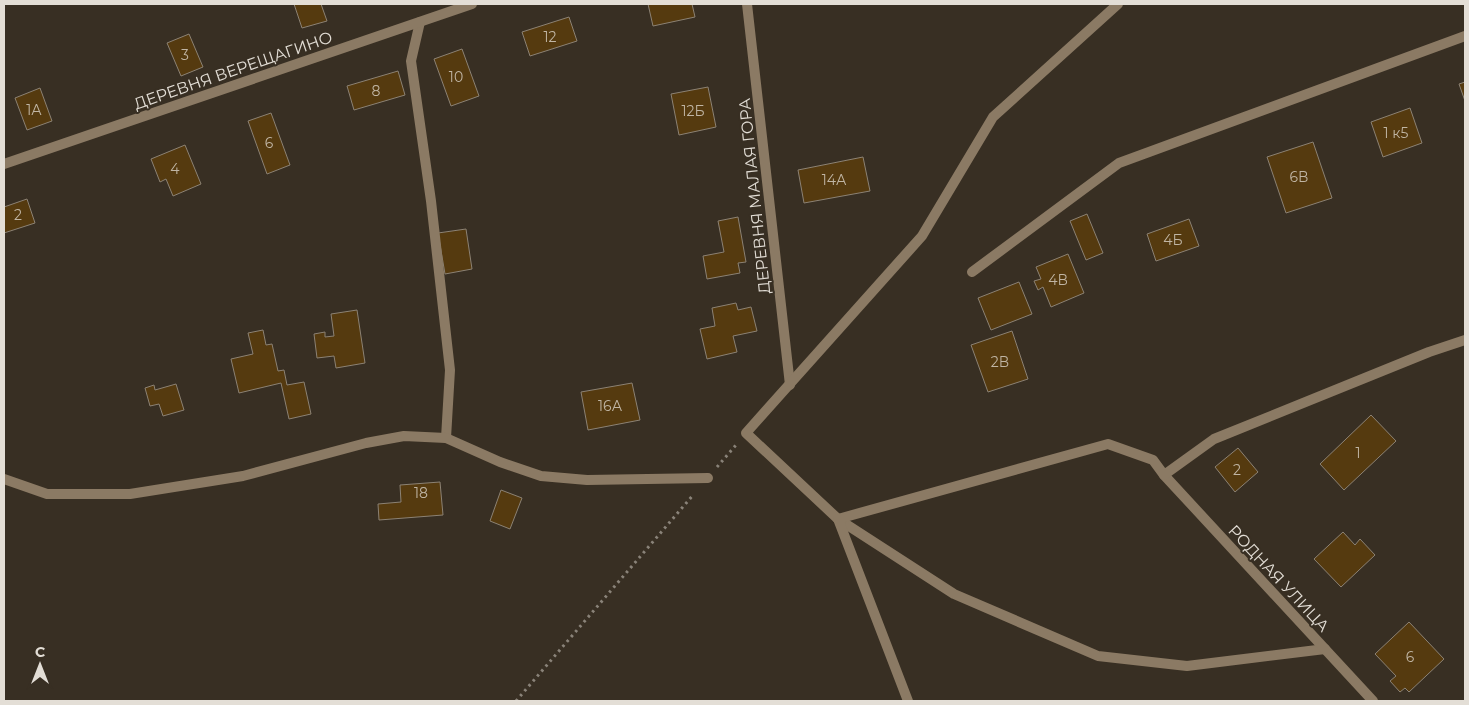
<svg xmlns="http://www.w3.org/2000/svg" width="1469" height="705" font-family="Montserrat,sans-serif">
<style>
.building{fill:#553a0f;stroke:#8c8274}
.lines{fill:none;stroke-linecap:round;stroke-linejoin:round}
.path{stroke:#8a8379;stroke-width:3;stroke-dasharray:2.5 4;stroke-linecap:butt}
.street{stroke:#8b7a64;stroke-width:10}
.labels{text-anchor:middle;stroke-width:4;stroke-linejoin:round;paint-order:stroke}
.number-label{font-size:14px;fill:#c0b5a4}
.street-label{font-size:16px;fill:#e3ded6;stroke:#382f23}
</style>
<rect width="100%" height="100%" fill="#382f23"/>
<g class="building">
<path d="M294,4H321L327,21L302,28Z"/>
<path d="M648,4H692L695,17L653,26Z"/>
<path d="M569,17L577,41L530,56L522,32Z"/>
<path d="M189,34L203,67L181,76L167,43Z"/>
<path d="M462,49L479,96L451,106L434,59Z"/>
<path d="M398,71L405,95L354,110L347,86Z"/>
<path d="M1465,82V101L1459,84Z"/>
<path d="M708,87L716,127L679,135L671,94Z"/>
<path d="M40,88L52,121L27,130L15,98Z"/>
<path d="M1410,108L1422,143L1383,157L1371,122Z"/>
<path d="M271,113L290,165L267,174L248,121Z"/>
<path d="M1313,142L1332,198L1286,213L1267,157Z"/>
<path d="M185,145L201,184L173,196L166,179L160,182L151,159Z"/>
<path d="M863,157L870,191L804,203L798,170Z"/>
<path d="M27,199L35,223L4,233V207Z"/>
<path d="M1087,214L1103,253L1086,260L1070,221Z"/>
<path d="M738,217L746,262L738,263L740,273L707,279L703,256L724,252L718,221Z"/>
<path d="M1189,219L1199,246L1156,261L1147,234Z"/>
<path d="M466,229L472,269L445,274L438,233Z"/>
<path d="M1068,254L1084,293L1051,307L1043,287L1038,290L1034,281L1041,279L1036,267Z"/>
<path d="M1019,282L1032,314L991,330L978,298Z"/>
<path d="M736,303L738,310L751,307L757,331L733,336L737,352L707,359L700,329L715,326L712,308Z"/>
<path d="M357,310L365,363L336,368L334,356L317,358L314,334L325,332V337L334,336L331,314Z"/>
<path d="M263,330L266,345L272,344L278,371L284,370L287,385L304,382L311,414L289,419L281,383L239,393L231,359L253,354L248,333Z"/>
<path d="M1012,331L1028,379L988,392L971,345Z"/>
<path d="M632,383L640,420L588,430L581,392Z"/>
<path d="M176,384L184,410L163,416L159,404L150,406L145,388L154,385L155,390Z"/>
<path d="M1371,415L1396,441L1344,490L1320,464Z"/>
<path d="M1238,448L1258,472L1235,492L1215,467Z"/>
<path d="M440,482L443,515L379,520L378,504L401,502L400,485Z"/>
<path d="M501,490L522,498L510,529L490,521Z"/>
<path d="M1343,532L1355,545L1360,539L1375,555L1341,587L1314,559Z"/>
<path d="M1409,622L1444,659L1409,692L1405,688L1400,692L1390,681L1396,676L1375,654Z"/>
</g>
<g class="lines">
<g class="path">
<path d="M717,467L736,445"/>
<path d="M516,701L694,494"/>
</g>
<g class="street">
<path d="M747,4L790,385"/>
<path d="M1118,4L993,117L922,236L746,433L838,519L954,594L1098,656L1187,666L1325,649"/>
<path d="M420,22L411,61L431,201L450,370L446,438"/>
<path d="M4,164L472,4"/>
<path d="M972,272L1119,163L1465,36"/>
<path d="M1164,475L1373,701"/>
<path d="M4,479L47,494H130L243,476L366,443L404,436L446,438L500,462L541,476L587,480L708,478"/>
<path d="M908,701L838,519L1108,444L1153,460L1164,475L1214,439L1429,352L1465,340"/>
</g>
</g>
<g class="labels">
<g class="number-label">
<text x="550" y="42">12</text>
<text x="185" y="60">3</text>
<text x="456" y="82">10</text>
<text x="376" y="96">8</text>
<text x="34" y="115">1А</text>
<text x="693" y="116">12Б</text>
<text x="1396" y="138">1 к5</text>
<text x="269" y="148">6</text>
<text x="175" y="174">4</text>
<text x="1299" y="182">6В</text>
<text x="834" y="185">14А</text>
<text x="18" y="220">2</text>
<text x="1173" y="245">4Б</text>
<text x="1058" y="285">4В</text>
<text x="1000" y="367">2В</text>
<text x="610" y="411">16А</text>
<text x="1358" y="458">1</text>
<text x="1237" y="475">2</text>
<text x="421" y="498">18</text>
<text x="1410" y="662">6</text>
</g>
<g class="street-label">
<text transform="translate(233 70) rotate(-19)" y="6">ДЕРЕВНЯ ВЕРЕЩАГИНО</text>
<text transform="translate(754 196) rotate(-96)" y="6">ДЕРЕВНЯ МАЛАЯ ГОРА</text>
<text transform="translate(1279 578) rotate(47)" y="6">РОДНАЯ УЛИЦА</text>
</g>
</g>
<rect width="1469" height="705" fill="none" stroke="#e3ded6" stroke-width="10"/>
<g transform="translate(40 665)" stroke="#382f23" stroke-width="4" paint-order="stroke">
<path d="M0-4L9 19L0 12L-9 19Z" fill="#e3ded6"/>
<text y="-8" font-size="14" font-weight="bold" text-anchor="middle" fill="#e3ded6">С</text>
</g>
</svg>
